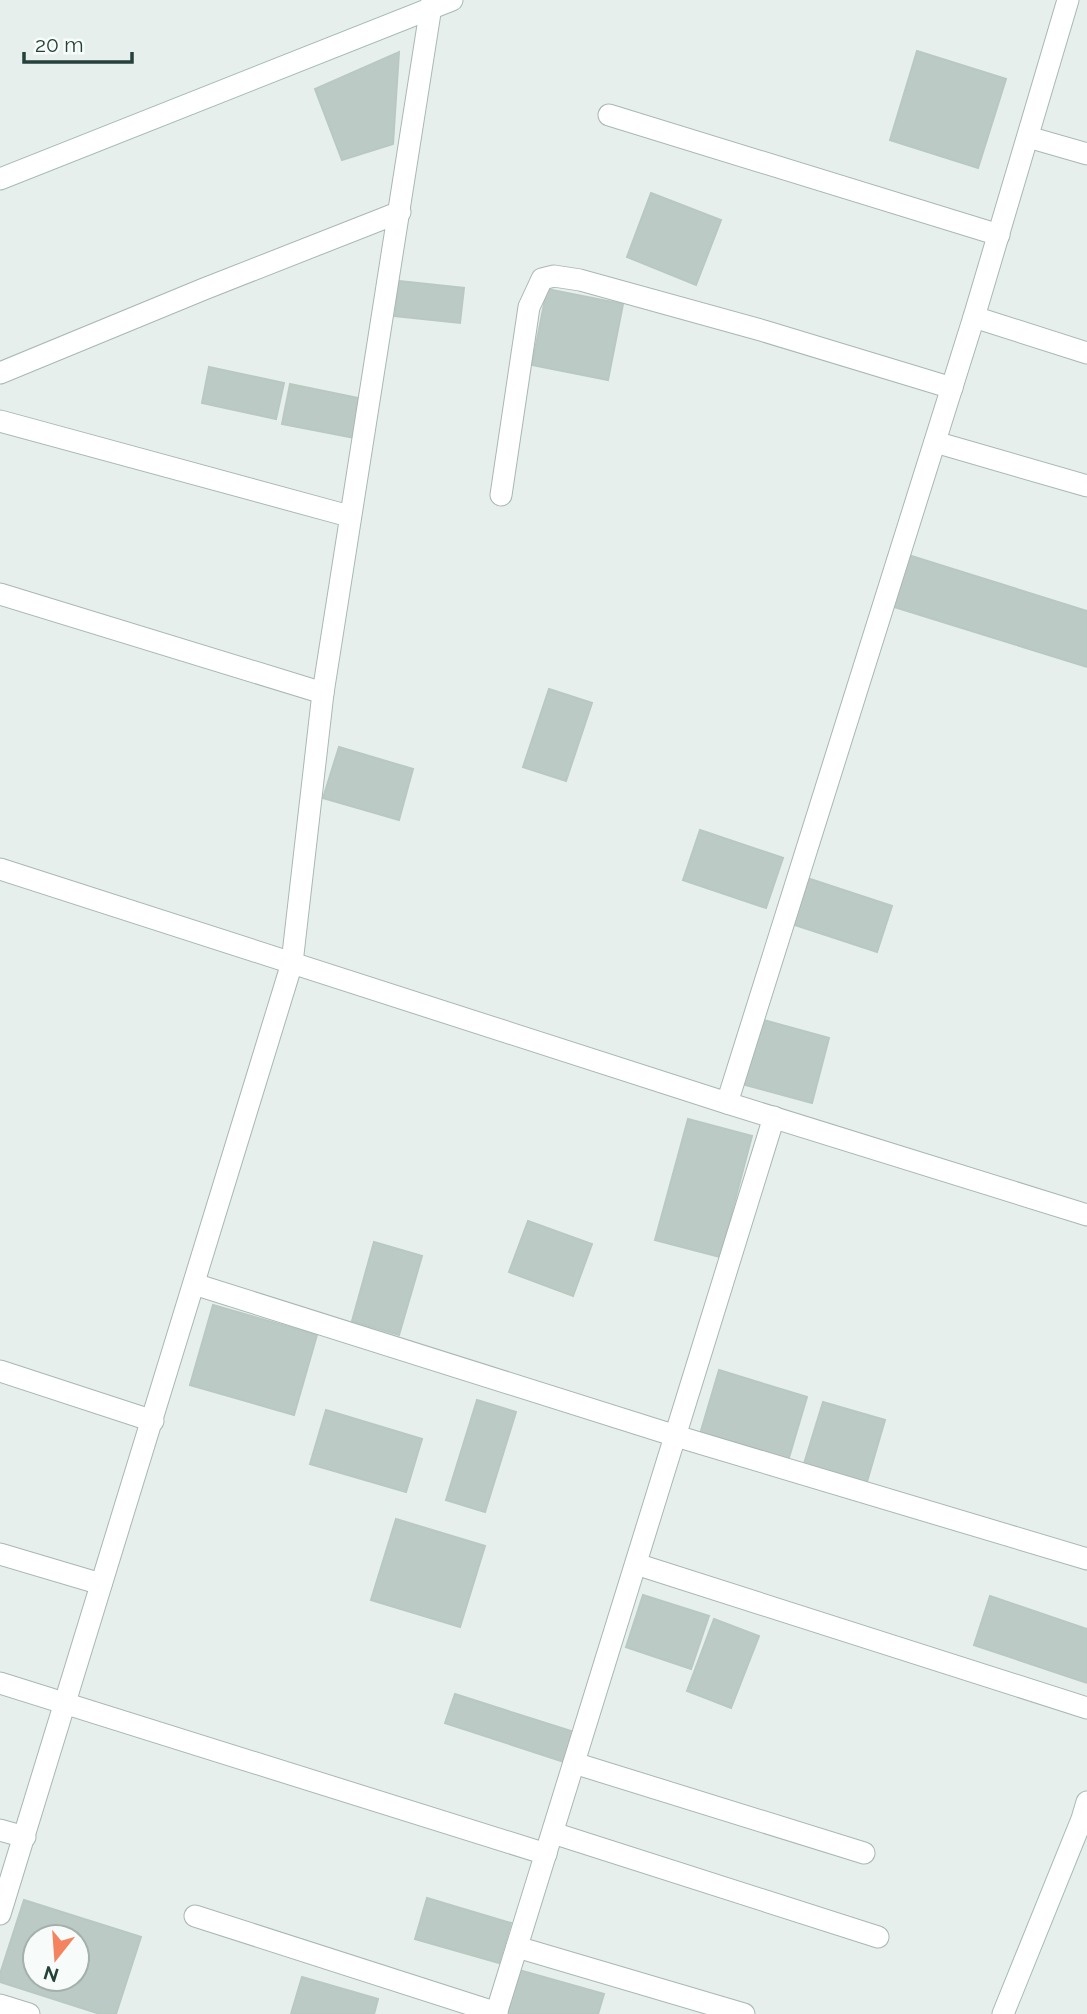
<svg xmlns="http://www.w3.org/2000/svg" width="1087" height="2014" font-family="Raleway,sans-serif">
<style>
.building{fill:#bbcac4;stroke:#b8c9c2;stroke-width:2;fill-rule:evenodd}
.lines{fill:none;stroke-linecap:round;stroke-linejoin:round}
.street-casing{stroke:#a8b8b2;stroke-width:23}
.secondary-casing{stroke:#a4bbb3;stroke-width:23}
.street{stroke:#fff;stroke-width:21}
.secondary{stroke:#fff;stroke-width:21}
</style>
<rect width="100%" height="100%" fill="#e6efeb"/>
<g class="building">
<path d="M917,51L1006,79L978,168L890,140Z"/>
<path d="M399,52L393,144L342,160L315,89Z"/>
<path d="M651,193L721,220L696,285L627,257Z"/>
<path d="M399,281L464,288L460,323L395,316Z"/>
<path d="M547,289L623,304L608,380L532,365Z"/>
<path d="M209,367L284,383L276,419L202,403Z"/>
<path d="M290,384L368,400L360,439L282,424Z"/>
<path d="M905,554L1087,611V667L888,605Z"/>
<path d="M549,689L592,703L566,781L523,767Z"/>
<path d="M339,747L413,769L399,820L323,798Z"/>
<path d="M700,830L783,858L766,908L683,880Z"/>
<path d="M801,876L892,906L877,952L786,922Z"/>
<path d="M760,1019L829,1038L812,1103L742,1084Z"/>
<path d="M688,1119L752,1136L720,1257L655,1240Z"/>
<path d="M528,1221L592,1244L573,1296L509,1272Z"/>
<path d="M374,1242L422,1256L399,1335L352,1321Z"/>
<path d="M213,1305L317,1335L294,1415L190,1385Z"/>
<path d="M719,1370L807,1397L788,1461L700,1434Z"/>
<path d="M477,1400L516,1412L485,1512L446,1500Z"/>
<path d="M823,1402L885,1420L866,1485L803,1467Z"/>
<path d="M326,1410L422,1439L406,1492L310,1464Z"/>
<path d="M396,1519L485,1546L460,1627L371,1600Z"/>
<path d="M643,1595L709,1616L691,1669L626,1647Z"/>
<path d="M990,1596L1087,1629V1683L974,1645Z"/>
<path d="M714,1619L759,1636L731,1708L687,1691Z"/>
<path d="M455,1694L577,1733L567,1763L445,1723Z"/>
<path d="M427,1898L511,1923L499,1963L415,1939Z"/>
<path d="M24,1900L141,1937L116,2014H100L0,1982V1974ZM35,1937H77V1979H35Z"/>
<path d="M519,1970L604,1994L598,2014H507Z"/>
<path d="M302,1977L378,1999L374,2014H291Z"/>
</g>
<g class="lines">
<defs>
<g id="street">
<path d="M609,115L999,235"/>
<path d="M1028,137L1087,154"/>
<path d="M974,317L1087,353"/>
<path d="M0,373L204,289L400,212"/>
<path d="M0,421L349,516"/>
<path d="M935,442L1087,486"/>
<path d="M501,495L529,307L542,279L554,276L580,280L764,331L952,388"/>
<path d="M0,594L323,693"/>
<path d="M0,869L727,1103L1087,1215"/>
<path d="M727,1103L974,317L1068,0"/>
<path d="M194,1284L676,1436L1087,1559"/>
<path d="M0,1371L153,1421"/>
<path d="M0,1554L101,1584"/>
<path d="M636,1564L1087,1708"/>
<path d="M0,1683L546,1854"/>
<path d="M574,1763L864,1853"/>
<path d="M0,1830L25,1837"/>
<path d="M553,1833L878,1937"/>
<path d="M0,1914L292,963L323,693L432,0"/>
<path d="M195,1916L497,2013"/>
<path d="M517,1947L744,2014"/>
<path d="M0,2005L29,2014"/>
<path d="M496,2014L774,1117"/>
</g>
<g id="secondary">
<path d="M0,179L452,0"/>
<path d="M1003,2014L1082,1819L1087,1802"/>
</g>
</defs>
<use href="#street" class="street-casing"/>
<use href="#secondary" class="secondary-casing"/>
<use href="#street" class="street"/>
<use href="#secondary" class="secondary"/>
</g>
<g transform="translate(56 1958) rotate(197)"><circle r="33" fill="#f7fbf9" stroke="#a3b1ad" stroke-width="2"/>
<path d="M0-5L12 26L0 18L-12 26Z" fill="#f4845f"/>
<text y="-10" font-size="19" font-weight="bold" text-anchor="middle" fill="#24423a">N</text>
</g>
<path d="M24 52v10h108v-10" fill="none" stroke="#24423a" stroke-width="3.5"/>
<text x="35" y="52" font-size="21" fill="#24423a" stroke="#f7fbf9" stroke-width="5" paint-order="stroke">20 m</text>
</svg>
